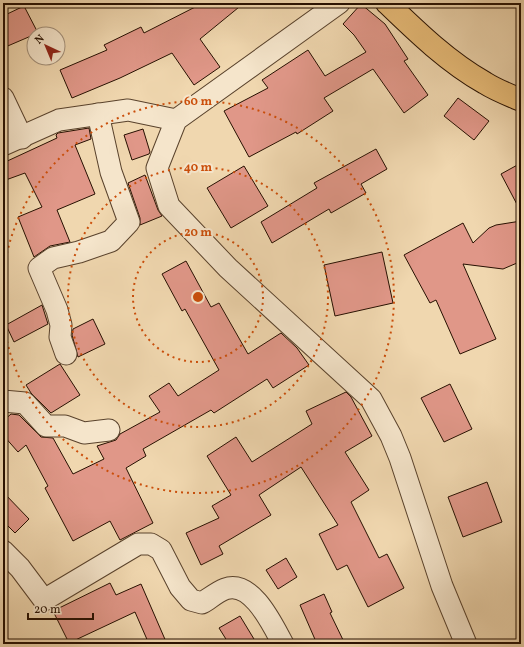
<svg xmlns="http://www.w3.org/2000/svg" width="524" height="647" font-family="Vollkorn,serif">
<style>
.building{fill:#e09788;stroke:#271001}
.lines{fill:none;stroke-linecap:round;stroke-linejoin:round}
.minor-casing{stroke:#59422c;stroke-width:23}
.major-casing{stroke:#271001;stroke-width:24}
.minor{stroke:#f5e5cb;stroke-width:21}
.major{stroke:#e8bc78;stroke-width:22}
.ring{fill:none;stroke:#cb4e0a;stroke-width:2;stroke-dasharray:2 4}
.centre{fill:#cb4e0a;stroke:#f5e5cb;stroke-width:2}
.ring-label{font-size:12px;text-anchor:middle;font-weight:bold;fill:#cb4e0a;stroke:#f5e5cb;stroke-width:4;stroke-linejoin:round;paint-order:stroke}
</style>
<rect width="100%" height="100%" fill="#f0d7af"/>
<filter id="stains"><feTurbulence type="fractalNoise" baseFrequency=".005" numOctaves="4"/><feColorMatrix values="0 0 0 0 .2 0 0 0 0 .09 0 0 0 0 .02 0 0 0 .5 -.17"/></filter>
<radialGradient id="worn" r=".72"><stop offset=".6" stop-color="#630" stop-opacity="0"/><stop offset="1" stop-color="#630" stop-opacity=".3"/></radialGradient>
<g class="building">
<path d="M203,3H244L200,39L220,67L194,85L172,53L120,78L72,98L60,70L107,50L104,45L141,27L144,33Z"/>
<path d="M361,4L385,24L408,59L404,61L428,95L404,113L373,69L324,98L333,111L297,134L296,132L249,157L224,111L268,88L262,80L308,50L325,76L366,52L354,35L343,24Z"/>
<path d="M24,6L38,33L3,48V16Z"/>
<path d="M458,98L489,121L474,140L444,116Z"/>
<path d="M89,128L91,139L75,145L95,194L57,210L70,242L50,246L34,257L18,217L42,207L25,173L3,181V163L57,138L56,135L58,133Z"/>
<path d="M143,129L150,152L149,154L132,160L124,135Z"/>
<path d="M376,149L387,169L361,184L366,193L331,213L329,209L272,243L261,222L317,188L314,183Z"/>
<path d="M521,163V212L501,174Z"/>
<path d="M244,166L268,206L231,228L207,188Z"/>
<path d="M145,175L158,210L162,216L140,225V218L128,183Z"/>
<path d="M521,221V258L517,263L503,269L463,264L496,339L460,354L436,300L430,303L404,255L463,223L473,243L489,228L496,225Z"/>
<path d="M382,252L393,303L335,316L324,265Z"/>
<path d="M186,261L211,307L219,303L248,354L281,333L297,348L309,365L273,388L267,379L214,413L211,410L143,449L146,456L126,468L153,523L120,540L110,521L73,541L45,488L48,486L26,445L18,452L3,435V421L11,414L19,415L41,437L53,438L73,474L104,459L97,446L116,440L120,434L160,412L149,396L169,383L178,396L219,370L185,309L182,311L162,274Z"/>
<path d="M42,305L48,324L14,342L6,325Z"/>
<path d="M93,319L105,344L78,357L72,335L73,329Z"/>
<path d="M60,364L80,395L51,413L31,393L26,385Z"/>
<path d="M450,384L472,429L444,442L421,398Z"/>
<path d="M346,392L351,397L372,436L345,452L369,490L351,502L379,558L387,554L404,588L368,607L347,565L337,570L319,534L338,525L301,467L259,495L271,515L219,546L223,554L201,565L186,533L219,518L212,506L231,495L207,456L236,437L252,462L312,424L306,411Z"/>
<path d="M487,482L502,522L463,537L448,497Z"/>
<path d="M3,492L29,519L15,533L3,521Z"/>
<path d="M286,558L297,577L278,589L266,570Z"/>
<path d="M110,583L116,595L141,584L167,644H149L135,612L69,643L53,611Z"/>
<path d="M324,594L332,612L330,613L345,644H317L300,605Z"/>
<path d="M240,616L257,644H229L219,628Z"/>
</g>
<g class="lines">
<defs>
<g id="minor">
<path d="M339,3L176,120L157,168L169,206L228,268L371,399L391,436L400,458L442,586L466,644"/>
<path d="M3,98L22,138"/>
<path d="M3,145L59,120L128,110L176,120"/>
<path d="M66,354L60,337L61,325L57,310L39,268L53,258L79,252L111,241L129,222L111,172L98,114"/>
<path d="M3,401L25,403L46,426H65L84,433L109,430"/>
<path d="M3,551L20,568L44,600L138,544H151L161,550L180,587L191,600L202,603C209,599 217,592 225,589C252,579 273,626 283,644"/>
</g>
<path id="major" d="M387,3C417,32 448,62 485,83C496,90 509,95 521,100"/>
</defs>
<use href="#minor" class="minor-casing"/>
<use href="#major" class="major-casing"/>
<use href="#minor" class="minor"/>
<use href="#major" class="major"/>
</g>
<g class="ring">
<circle cx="198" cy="297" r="65"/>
<circle cx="198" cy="297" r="130"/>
<path d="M3 277A196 196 0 1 1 3 317"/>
</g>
<circle cx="198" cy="297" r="6" class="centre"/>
<g class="ring-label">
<text x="198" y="105">60 m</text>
<text x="198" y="171">40 m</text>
<text x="198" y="236">20 m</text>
</g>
<rect width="524" height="647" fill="none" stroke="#f0d7af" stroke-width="16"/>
<rect x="4" y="4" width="516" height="639" fill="none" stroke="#271001" stroke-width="2"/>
<rect x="8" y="8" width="508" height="631" fill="none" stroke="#271001"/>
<g transform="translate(46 46) rotate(316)"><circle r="19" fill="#f5e5cb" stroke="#a3907a"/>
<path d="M0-3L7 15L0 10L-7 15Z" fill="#8f2418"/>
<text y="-6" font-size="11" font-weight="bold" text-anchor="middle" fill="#271001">N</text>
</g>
<path d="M28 613v6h65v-6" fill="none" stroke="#271001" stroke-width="2"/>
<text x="34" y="613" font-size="12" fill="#271001" stroke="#f5e5cb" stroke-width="3" paint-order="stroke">20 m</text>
<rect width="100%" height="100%" filter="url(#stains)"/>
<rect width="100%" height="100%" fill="url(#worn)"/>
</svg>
